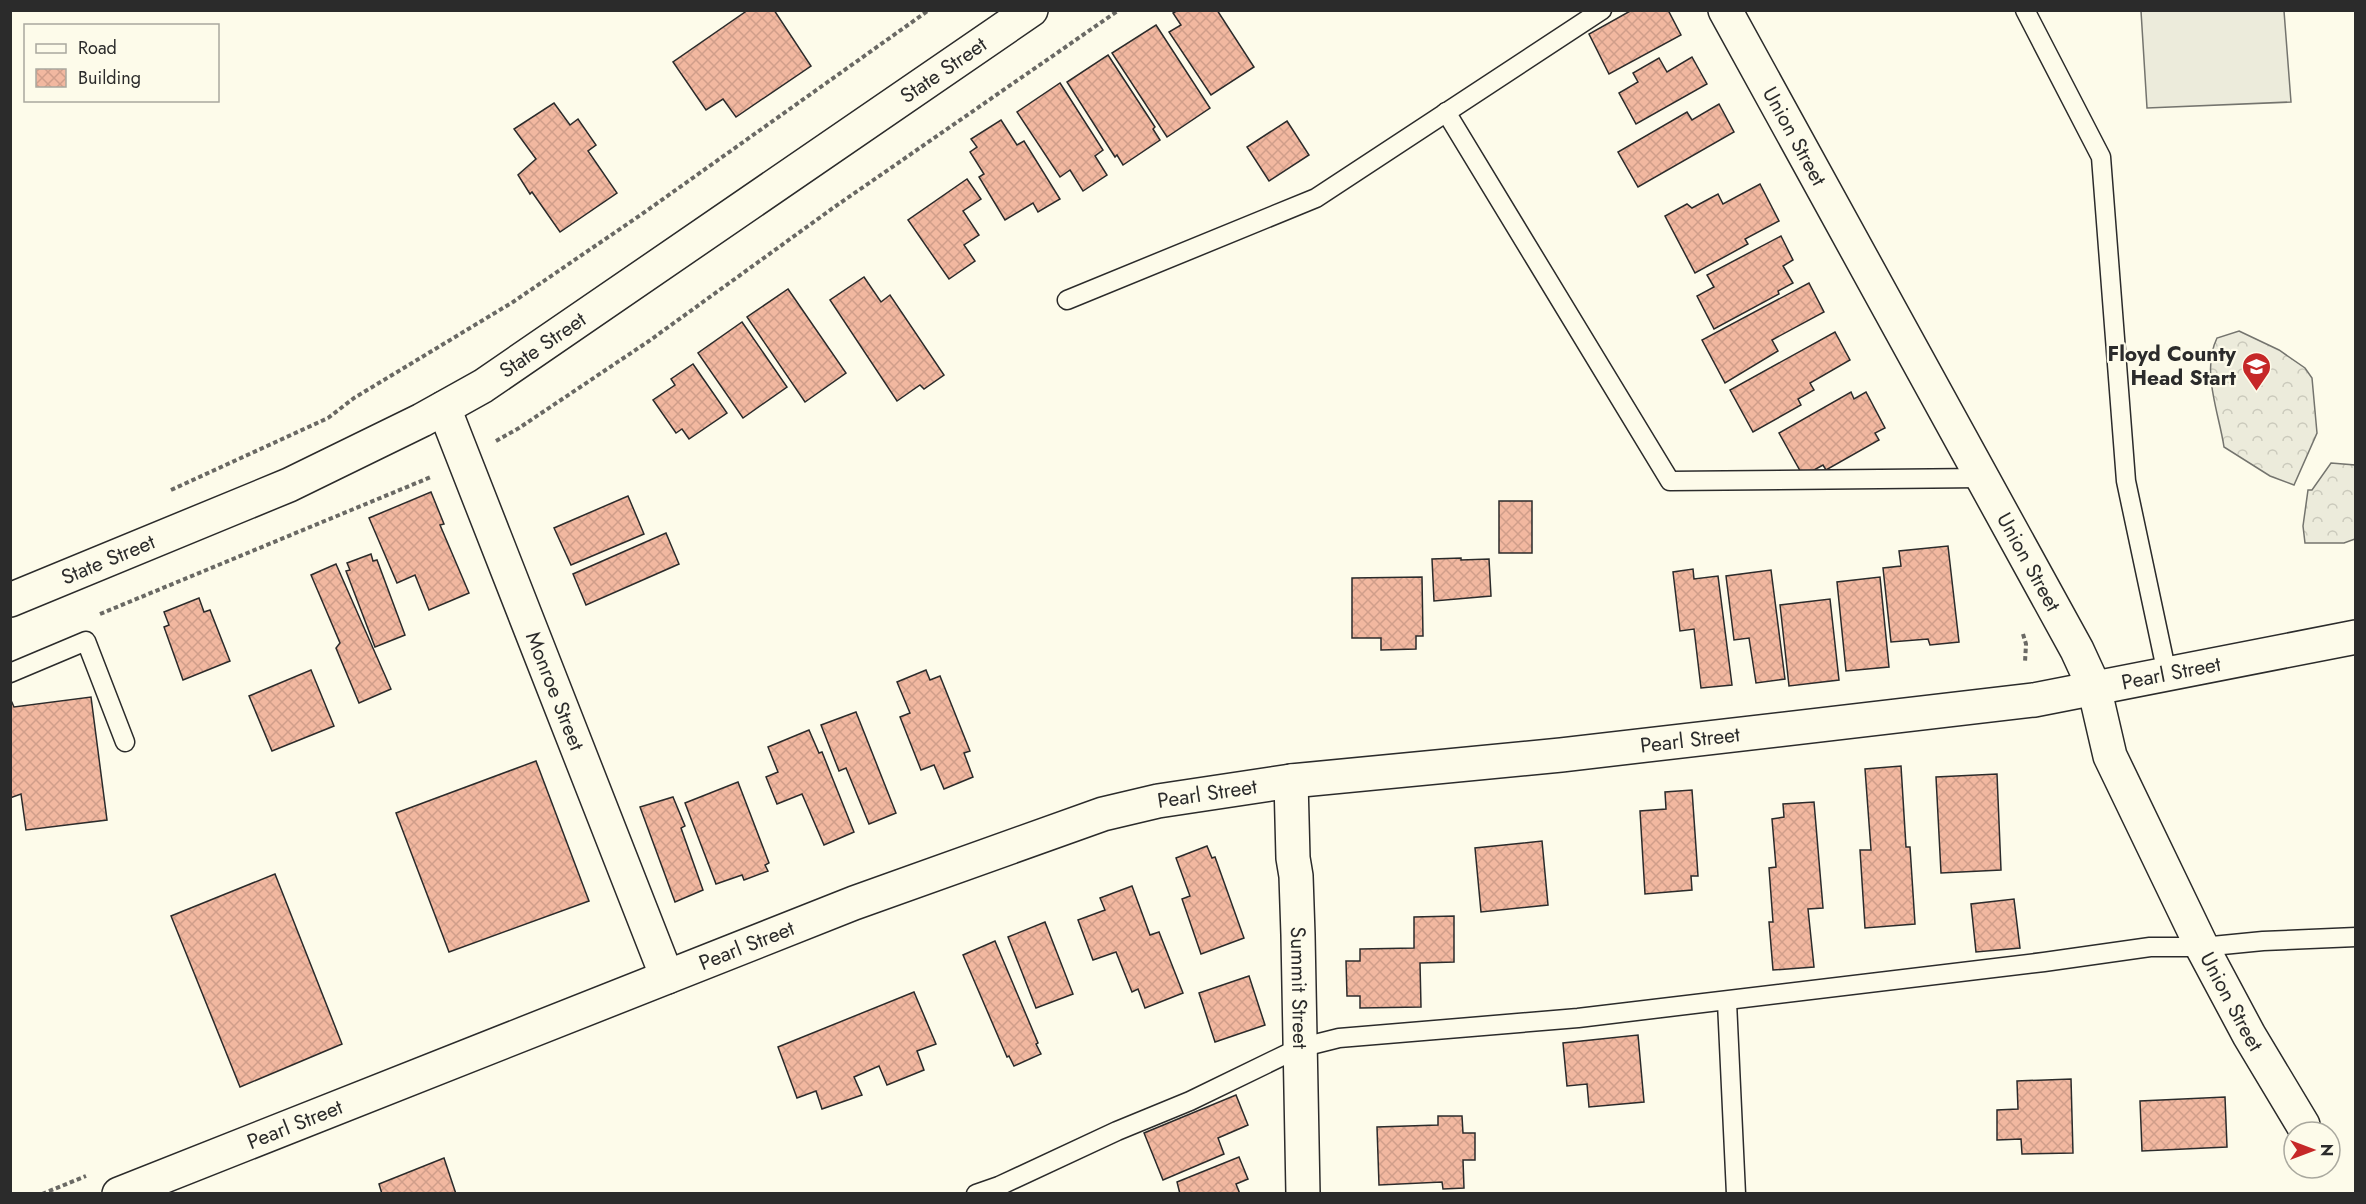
<svg xmlns="http://www.w3.org/2000/svg" width="2366" height="1204" font-family="Jost,sans-serif">
<style>
.grass{fill:#ecebdb;stroke:#74746e;stroke-width:1.5}
.forest{fill:url(#forest-crowns);stroke:#74746e;stroke-width:1.5}
.building{fill:url(#building-cross-hatch);stroke:#2b2b2b;stroke-width:1.5}
.lines{fill:none;stroke-linecap:round;stroke-linejoin:round}
.lane-casing{stroke:#2b2b2b;stroke-width:21}
.street-casing{stroke:#2b2b2b;stroke-width:36}
.secondary-casing{stroke:#2b2b2b;stroke-width:36}
.path{stroke:#6a6964;stroke-width:4;stroke-dasharray:4.5 3;stroke-linecap:butt}
.lane{stroke:#fdfbea;stroke-width:18}
.street{stroke:#fdfbea;stroke-width:33}
.secondary{stroke:#fdfbea;stroke-width:33}
.labels{text-anchor:middle;stroke-width:4.5;stroke-linejoin:round;paint-order:stroke}
.street-label{font-size:21px;fill:#2b2b2b;stroke:#fdfbea}
.poi-label{font-size:21px;font-weight:bold;fill:#2b2b2b;stroke:#fdfbea;text-anchor:end}
</style>
<defs>
<pattern id="forest-crowns" width="20" height="18" patternUnits="userSpaceOnUse" patternTransform="scale(1.5)"><rect width="20" height="18" fill="#ecebdb"/><path d="M2 6a3 3 0 1 1 6 0M12 15a3 3 0 1 1 6 0" fill="none" stroke="#cbcabc"/></pattern>
<pattern id="building-cross-hatch" width="8" height="8" patternUnits="userSpaceOnUse" patternTransform="scale(1.5)"><rect width="8" height="8" fill="#f2b8a0"/><path d="M0 0l8 8M0 8l8-8" fill="none" stroke="#d09e8a"/></pattern>
</defs>
<rect width="100%" height="100%" fill="#fdfbea"/>
<path class="grass" d="M2141,11H2284L2291,102L2147,108Z"/>
<g class="forest">
<path d="M2239,331L2279,350L2305,368L2312,378L2317,433L2294,485L2270,476L2224,447C2219,413 2201,371 2217,338Z"/>
<path d="M2331,463L2355,465V539L2344,543H2305L2303,526L2308,490H2312Z"/>
</g>
<g class="building">
<path d="M748,10H774L811,66L736,117L723,99L706,110L673,62Z"/>
<path d="M1178,10H1217L1254,67L1211,95L1169,32L1181,25L1173,13Z"/>
<path d="M1632,10H1668L1681,35L1609,74L1589,34Z"/>
<path d="M1156,25L1210,108L1167,137L1112,53Z"/>
<path d="M1108,55L1155,127L1153,129L1160,140L1123,165L1117,155L1115,157L1067,82Z"/>
<path d="M1692,57L1707,84L1636,124L1619,93L1638,82L1633,73L1659,58L1667,72Z"/>
<path d="M1060,83L1103,150L1095,156L1107,175L1083,191L1070,170L1060,177L1017,112Z"/>
<path d="M554,103L570,125L578,119L596,145L588,151L617,193L560,232L532,192L530,194L518,175L536,159L514,129Z"/>
<path d="M1719,104L1734,132L1638,187L1618,152L1687,112L1692,120Z"/>
<path d="M1001,120L1017,145L1024,141L1060,199L1038,212L1033,203L1005,220L979,177L984,174L970,152L977,147L971,139Z"/>
<path d="M1287,121L1309,155L1269,181L1247,147Z"/>
<path d="M967,179L981,199L963,211L979,235L964,245L975,261L949,279L908,220Z"/>
<path d="M1760,184L1779,221L1745,239L1748,244L1695,273L1665,216L1687,204L1692,208L1718,194L1723,204Z"/>
<path d="M1781,236L1793,260L1783,266L1793,283L1778,291L1779,294L1714,329L1697,296L1714,287L1707,275Z"/>
<path d="M864,277L881,302L890,295L944,375L924,389L920,385L897,401L830,300Z"/>
<path d="M1809,283L1824,312L1772,340L1778,351L1725,383L1702,340Z"/>
<path d="M788,289L846,373L805,402L747,317Z"/>
<path d="M742,322L787,387L743,418L698,353Z"/>
<path d="M1835,332L1850,360L1810,383L1814,390L1798,399L1801,405L1753,432L1730,390Z"/>
<path d="M693,364L727,413L689,439L682,429L676,433L653,400L675,385L671,379Z"/>
<path d="M1851,392L1854,399L1866,392L1885,428L1875,433L1879,440L1826,470L1823,465L1803,476L1779,433Z"/>
<path d="M431,492L444,524L440,525L469,593L429,610L415,575L397,583L369,518Z"/>
<path d="M628,496L644,534L571,565L554,528Z"/>
<rect x="1499" y="501" width="33" height="52"/>
<path d="M666,533L679,564L586,605L573,574Z"/>
<path d="M1948,546L1959,642L1930,645L1928,639L1891,642L1883,568L1901,566L1899,551Z"/>
<path d="M371,554L373,561L377,560L405,635L375,647L346,571L350,570L347,563Z"/>
<path d="M1461,558V560L1489,559L1491,596L1434,601L1432,559Z"/>
<path d="M336,564L391,689L359,703L336,648L340,643L311,575Z"/>
<path d="M1693,569L1694,579L1718,576L1732,685L1701,688L1694,629L1680,631L1673,572Z"/>
<path d="M1771,570L1785,679L1756,683L1749,638L1734,640L1726,576Z"/>
<path d="M1422,577L1423,636H1416V649L1381,650V638H1352V578Z"/>
<path d="M1880,577L1889,667L1846,671L1837,582Z"/>
<path d="M199,598L204,612L210,610L230,661L183,680L164,627L169,625L164,612Z"/>
<path d="M1830,599L1839,680L1789,686L1780,605Z"/>
<path d="M311,670L334,726L272,751L249,696Z"/>
<path d="M926,670L930,680L940,676L970,751L964,753L973,777L944,789L934,765L921,770L900,717L910,713L897,682Z"/>
<path d="M91,697L107,820L26,830L21,794L10,798V698L14,707Z"/>
<path d="M856,712L896,813L869,824L846,768L839,771L821,725Z"/>
<path d="M809,730L819,753L822,752L854,832L824,845L802,794L777,804L766,777L778,772L768,747Z"/>
<path d="M536,761L589,901L449,952L396,813Z"/>
<path d="M1901,766L1906,847H1910L1915,924L1865,928L1860,850H1871L1865,769Z"/>
<path d="M1997,774L2001,870L1941,873L1936,777Z"/>
<path d="M738,782L769,863L765,865L768,871L744,880L742,875L716,884L685,803Z"/>
<path d="M1692,790L1698,876H1691L1692,890L1645,894L1640,811L1666,809L1665,792Z"/>
<path d="M673,797L685,826L681,828L703,890L675,902L640,807Z"/>
<path d="M1814,802L1823,908L1808,909L1814,967L1773,970L1769,922H1773L1769,868L1776,867L1772,819L1784,817L1783,804Z"/>
<path d="M1542,841L1548,905L1481,912L1475,848Z"/>
<path d="M1207,846L1212,858L1215,857L1244,938L1201,954L1182,899L1190,896L1176,858Z"/>
<path d="M275,874L342,1044L240,1087L171,916Z"/>
<path d="M1132,886L1150,935L1159,932L1183,993L1145,1008L1138,989L1132,992L1116,952L1093,960L1078,920L1105,910L1100,898Z"/>
<path d="M2014,899L2020,948L1976,952L1971,904Z"/>
<path d="M1454,916V962L1420,963L1421,1007L1360,1008V996H1347L1346,961H1360V949L1414,948V917Z"/>
<path d="M1045,922L1073,994L1036,1008L1008,937Z"/>
<path d="M995,941L1038,1043L1036,1044L1041,1054L1014,1066L1009,1056L1007,1057L963,955Z"/>
<path d="M1249,976L1265,1025L1215,1042L1199,993Z"/>
<path d="M914,992L936,1044L917,1051L924,1070L887,1085L879,1066L854,1077L862,1095L822,1109L816,1091L797,1098L778,1047Z"/>
<path d="M1638,1035L1644,1102L1589,1107L1587,1084L1567,1086L1563,1043Z"/>
<path d="M2071,1079L2073,1153L2022,1154L2021,1139L1997,1140V1110L2018,1109L2017,1081Z"/>
<path d="M1236,1095L1248,1125L1218,1138L1224,1154L1163,1180L1144,1133Z"/>
<path d="M2225,1097L2227,1147L2142,1151L2140,1101Z"/>
<path d="M1438,1116H1462L1463,1133H1475V1160H1463L1464,1188L1443,1189L1442,1182L1379,1185L1377,1127L1438,1125Z"/>
<path d="M1239,1157L1248,1179L1236,1184L1240,1194H1180L1177,1182Z"/>
<path d="M444,1158L456,1194H382L379,1184Z"/>
</g>
<g class="lines">
<defs>
<g id="lane">
<path d="M2025,10L2101,157L2126,481L2167,674"/>
<path d="M1446,112L1670,481L1982,478"/>
<path d="M1067,300L1316,198L1602,10"/>
<path d="M10,673L86,641L125,742"/>
<path d="M1727,1002L1736,1194"/>
<path d="M976,1194L999,1186L1117,1131L1190,1101L1299,1048L1339,1038L1578,1018L2044,962L2150,947H2202L2263,941L2356,937"/>
</g>
<g id="street">
<path id="s1" d="M1725,10L2077,650L2094,687L2110,756L2202,947L2249,1035L2303,1125"/>
<path id="s2" d="M444,408L667,977"/>
<path id="s3" d="M1291,781L1293,858L1296,876L1298,935L1303,1194"/>
<path id="s4" d="M119,1194L854,903L1103,814L1158,801L1291,781L1561,755L2034,700L2356,637"/>
</g>
<g id="secondary">
<path id="s5" d="M10,600L289,485L422,420L483,386L1031,10"/>
</g>
</defs>
<use href="#lane" class="lane-casing"/>
<use href="#street" class="street-casing"/>
<use href="#secondary" class="secondary-casing"/>
<g class="path">
<path d="M496,441L519,428L649,341L833,208L1119,10"/>
<path d="M171,490L328,418L354,398L513,302L642,214L929,10"/>
<path d="M100,614L431,477"/>
<path d="M2023,634L2026,644L2025,662"/>
<path d="M42,1194L86,1176"/>
</g>
<use href="#lane" class="lane"/>
<use href="#street" class="street"/>
<use href="#secondary" class="secondary"/>
</g>
<defs>
<symbol id="school-pin" viewBox="-11 -11 22 30"><path d="M0 17L-7.5 6A9.5 9.5 0 1 1 7.5 6Z" fill="#c62828" stroke="#fdfbea"/><path d="M0-5L7-2L0 1L-7-2ZM-4 1L0 2.5L4 1V4Q0 6-4 4Z" fill="#fff"/></symbol>
</defs>
<g fill-rule="evenodd">
<use href="#school-pin" x="2240" y="350" width="33" height="45"/>
</g>
<g class="labels">
<g class="street-label">
<text dy="7" stroke="none"><textPath href="#s5" startOffset="1078">State Street</textPath></text>
<text dy="7" stroke="none"><textPath href="#s1" startOffset="144">Union Street</textPath></text>
<text dy="7" stroke="none"><textPath href="#s5" startOffset="592">State Street</textPath></text>
<text dy="7" stroke="none"><textPath href="#s5" startOffset="106">State Street</textPath></text>
<text dy="7" stroke="none"><textPath href="#s1" startOffset="630">Union Street</textPath></text>
<text dy="7" stroke="none"><textPath href="#s4" startOffset="2133">Pearl Street</textPath></text>
<text dy="7" stroke="none"><textPath href="#s2" startOffset="304">Monroe Street</textPath></text>
<text dy="7" stroke="none"><textPath href="#s4" startOffset="1647">Pearl Street</textPath></text>
<text dy="7" stroke="none"><textPath href="#s4" startOffset="1161">Pearl Street</textPath></text>
<text dy="7" stroke="none"><textPath href="#s4" startOffset="675">Pearl Street</textPath></text>
<text dy="7" stroke="none"><textPath href="#s3" startOffset="207">Summit Street</textPath></text>
<text dy="7" stroke="none"><textPath href="#s1" startOffset="1116">Union Street</textPath></text>
<text dy="7" stroke="none"><textPath href="#s4" startOffset="189">Pearl Street</textPath></text>
</g>
<g class="poi-label">
<text x="2236" y="361">Floyd County<tspan x="2236" dy="24">Head Start</tspan></text>
</g>
</g>
<rect width="2366" height="1204" fill="none" stroke="#2b2b2b" stroke-width="24"/>
<rect x="24" y="24" width="195" height="78" fill="#fdfbea" stroke="#a9a89e" stroke-width="1.5"/>
<rect x="36" y="44" width="30" height="9" fill="#fdfbea" stroke="#a9a89e" stroke-width="1.5"/>
<text x="78" y="54" font-size="18" fill="#2b2b2b">Road</text>
<rect x="36" y="69" width="30" height="18" fill="url(#building-cross-hatch)" stroke="#a9a89e" stroke-width="1.5"/>
<text x="78" y="84" font-size="18" fill="#2b2b2b">Building</text>
<g transform="translate(2312 1150) rotate(90)"><circle r="28" fill="#fdfbea" stroke="#a9a89e" stroke-width="1.5"/>
<path d="M0-4.5L10 22L0 15L-10 22Z" fill="#c62828"/>
<text y="-9" font-size="16" font-weight="bold" text-anchor="middle" fill="#2b2b2b">N</text>
</g>
</svg>
